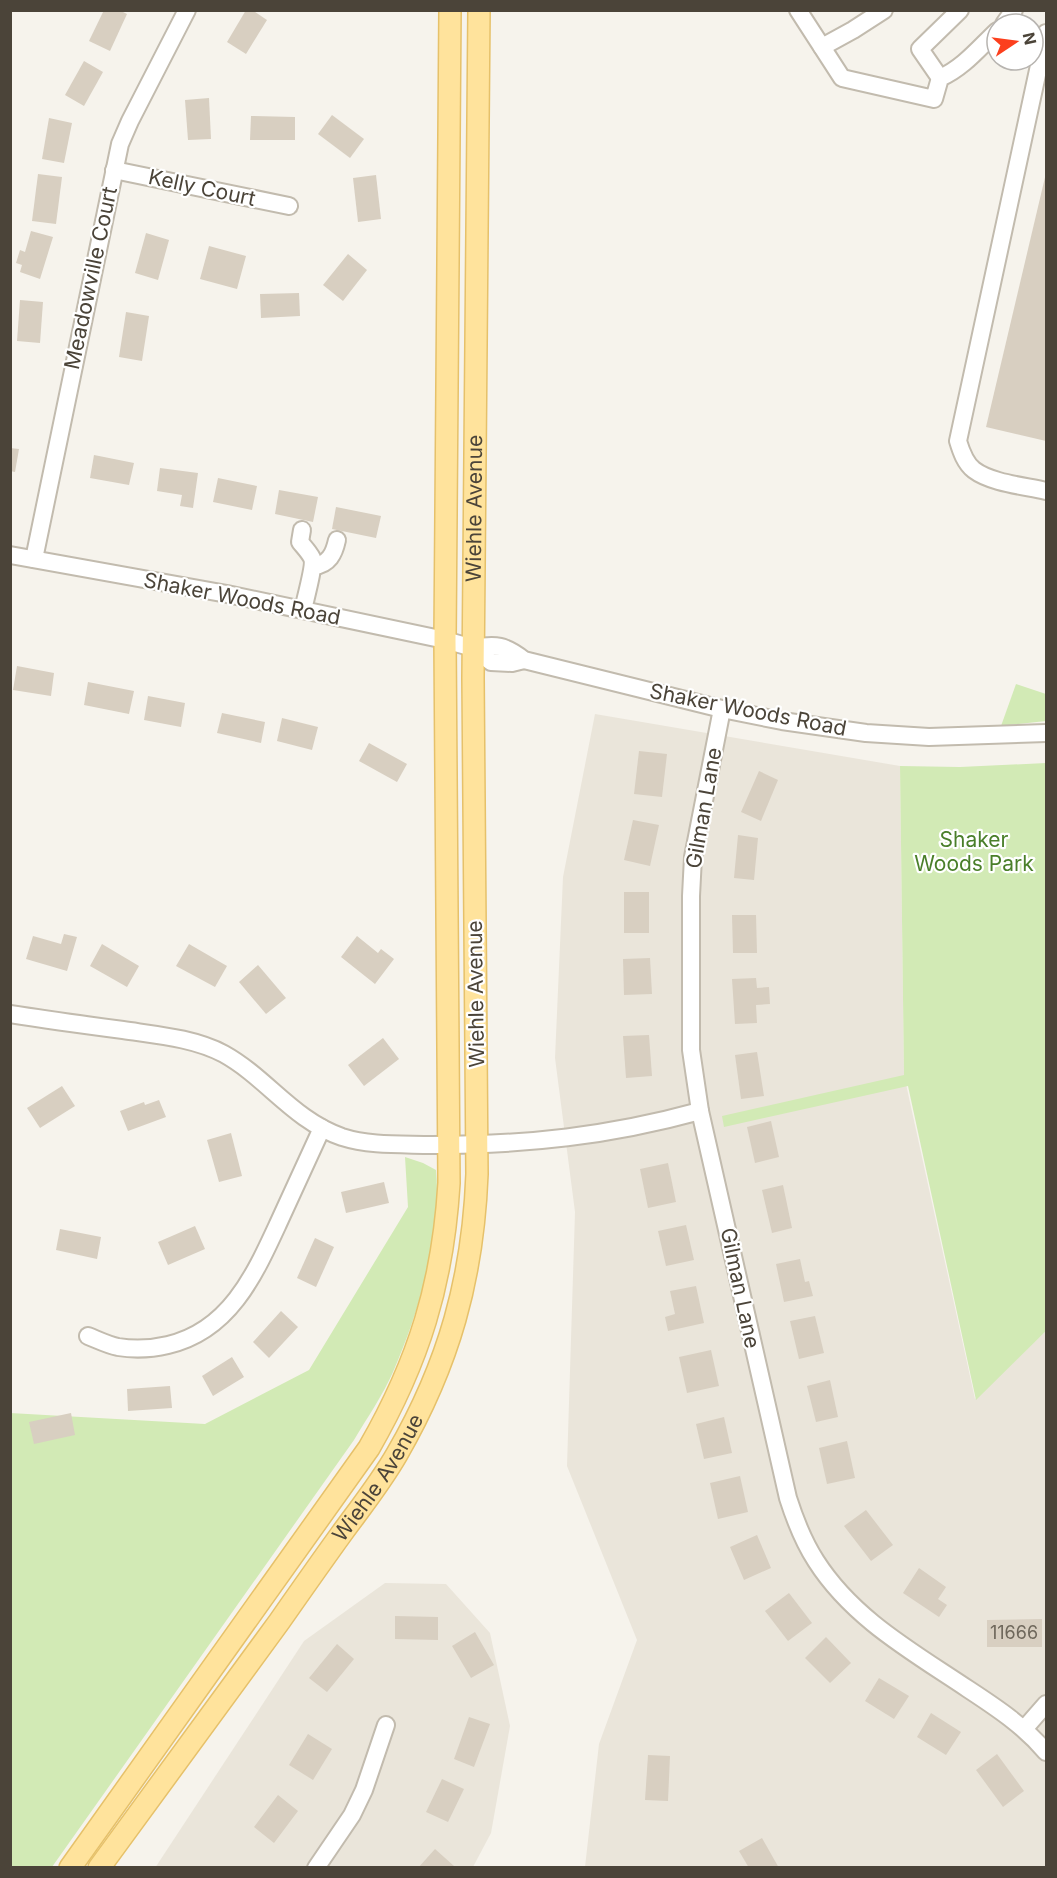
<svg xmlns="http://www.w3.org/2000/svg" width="1057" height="1878" font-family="Inter,sans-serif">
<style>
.residential{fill:#eae5da}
.green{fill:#d2eab5}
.building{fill:#d8cfc1}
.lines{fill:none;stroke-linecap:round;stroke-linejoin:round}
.minor-casing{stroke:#c2bbae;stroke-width:20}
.major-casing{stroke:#e6c16a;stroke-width:24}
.minor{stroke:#fff;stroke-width:16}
.major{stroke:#ffe39c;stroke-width:21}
.labels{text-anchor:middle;stroke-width:4.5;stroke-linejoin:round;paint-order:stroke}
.number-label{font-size:18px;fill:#6e675b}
.street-label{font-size:21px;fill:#4b4439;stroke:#fff}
.park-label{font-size:21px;fill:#4a7f2a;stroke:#fff}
</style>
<rect width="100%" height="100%" fill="#f6f3ec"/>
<g class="residential">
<path d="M595,714L900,766L904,1075L975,1399L1046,1331V1867H585L599,1744L637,1640L567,1466L575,1212L555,1058L563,877Z"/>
<path d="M385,1583L446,1584L490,1633L510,1726L491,1833L473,1867L155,1868L304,1641Z"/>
</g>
<g class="green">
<path d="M1016,684L1046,694V721L1001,726Z"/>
<path d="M1046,763V1331L976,1400L908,1086L724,1127L722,1116L904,1075L900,766L960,767Z"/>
<path d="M405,1157L423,1163L436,1170C442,1235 419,1312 393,1372C383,1395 367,1418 354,1440L52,1867H11L10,1413L205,1424L309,1370L408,1207Z"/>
</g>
<g class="building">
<path d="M104,10H119L127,14L110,51L89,41Z"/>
<path d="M246,10H252L267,20L246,54L227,42Z"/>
<path d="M84,61L103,72L84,106L65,95Z"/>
<path d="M209,98L211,139L188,140L185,100Z"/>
<path d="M332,115L364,139L350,158L318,134Z"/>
<path d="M251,116L295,117V140H250Z"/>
<path d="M49,118L72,123L64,163L42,159Z"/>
<path d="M1046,173V441L986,427Z"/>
<path d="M38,174L62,177L56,224L32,221Z"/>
<path d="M376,175L381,219L358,222L353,178Z"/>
<path d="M31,231L53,237L40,279L20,272L22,265L16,263L20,250L25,252Z"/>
<path d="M146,233L169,240L158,280L135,273Z"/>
<path d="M209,246L246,256L237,289L200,279Z"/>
<path d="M348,254L367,270L343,301L323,285Z"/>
<path d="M299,293L300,316L261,318L260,294Z"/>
<path d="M20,300L43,302L40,343L17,341Z"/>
<path d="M126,312L149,316L142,361L119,357Z"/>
<path d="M10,448L19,449L15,472L10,471Z"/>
<path d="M94,455L134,463L129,485L90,478Z"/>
<path d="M160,468L198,473L193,508L180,506L182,495L157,491Z"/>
<path d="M218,478L257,486L252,510L213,502Z"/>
<path d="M279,490L318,497L313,522L275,514Z"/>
<path d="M336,507L381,516L376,538L332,529Z"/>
<path d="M17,666L54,673L51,696L13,690Z"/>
<path d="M88,682L134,691L129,714L84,705Z"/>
<path d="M148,696L185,703L181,727L144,720Z"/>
<path d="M222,713L265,722L261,743L217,733Z"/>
<path d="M282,718L318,727L312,750L277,741Z"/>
<path d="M369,743L407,764L397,782L359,761Z"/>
<path d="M639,751L667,754L662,797L634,794Z"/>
<path d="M759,771L778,780L761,821L741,812Z"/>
<path d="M633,820L659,825L650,866L624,860Z"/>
<path d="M738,835L758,838L754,880L734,878Z"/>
<rect x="624" y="892" width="25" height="41"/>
<path d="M732,915H756L757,953H733Z"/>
<path d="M64,934L77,937L67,971L26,959L33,936L61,944Z"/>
<path d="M357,936L378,953L381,949L394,959L375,984L341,957Z"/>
<path d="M102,944L139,966L127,987L90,966Z"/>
<path d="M189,944L227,966L215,987L176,966Z"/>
<path d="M650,958L652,994L624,995L623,959Z"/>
<path d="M258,965L286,998L266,1014L239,982Z"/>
<path d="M756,978L757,988L769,987L770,1004L756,1005L757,1023L735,1024L732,979Z"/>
<path d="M649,1035L652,1076L626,1078L623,1036Z"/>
<path d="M383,1038L399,1059L364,1086L348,1065Z"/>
<path d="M757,1052L764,1096L741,1099L735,1055Z"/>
<path d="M62,1086L75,1106L40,1128L27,1108Z"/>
<path d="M159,1100L166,1117L128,1131L120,1111L144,1102L145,1105Z"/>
<path d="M771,1121L779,1157L755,1163L747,1127Z"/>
<path d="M231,1133L242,1176L219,1182L207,1140Z"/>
<path d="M668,1163L676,1202L648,1208L640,1169Z"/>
<path d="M384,1182L389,1203L346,1213L341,1192Z"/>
<path d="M783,1185L792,1228L772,1233L762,1190Z"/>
<path d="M686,1225L694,1260L666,1266L658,1231Z"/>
<path d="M195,1226L205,1249L168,1265L158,1242Z"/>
<path d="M60,1229L101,1237L97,1259L56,1250Z"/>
<path d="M315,1238L334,1247L316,1287L297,1278Z"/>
<path d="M800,1259L805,1282L809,1281L813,1296L784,1302L776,1264Z"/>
<path d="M696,1286L704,1323L668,1331L665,1317L675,1314L670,1291Z"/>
<path d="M281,1311L298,1327L269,1358L253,1342Z"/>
<path d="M815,1316L824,1353L799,1359L790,1321Z"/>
<path d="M711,1350L719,1386L687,1393L679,1357Z"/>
<path d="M232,1357L244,1377L213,1396L202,1376Z"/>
<path d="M830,1380L838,1417L816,1422L807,1386Z"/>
<path d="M170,1386L172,1408L128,1411L127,1389Z"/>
<path d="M71,1413L75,1435L34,1444L29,1422Z"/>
<path d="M724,1417L732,1453L704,1459L696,1424Z"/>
<path d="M847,1441L855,1478L827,1484L819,1448Z"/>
<path d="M740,1476L748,1512L718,1519L710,1483Z"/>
<path d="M866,1510L893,1545L871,1561L844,1526Z"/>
<path d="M757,1535L771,1568L744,1580L730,1547Z"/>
<path d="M919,1568L946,1587L938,1599L947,1605L939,1617L903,1593Z"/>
<path d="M789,1593L812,1623L788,1641L765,1611Z"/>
<path d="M395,1616L438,1617V1640L395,1639Z"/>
<path d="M1042,1619V1647H987V1620Z"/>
<path d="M475,1632L494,1665L471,1678L452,1646Z"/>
<path d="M826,1637L851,1663L830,1683L805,1658Z"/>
<path d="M337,1644L354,1659L327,1692L309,1678Z"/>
<path d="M879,1678L909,1696L894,1719L865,1701Z"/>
<path d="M931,1713L961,1732L946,1755L917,1737Z"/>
<path d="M469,1717L490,1724L474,1767L454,1759Z"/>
<path d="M308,1734L332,1749L313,1780L289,1765Z"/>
<path d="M997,1754L1024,1791L1003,1807L976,1770Z"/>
<path d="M648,1755L670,1756L668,1801L645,1800Z"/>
<path d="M442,1779L464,1789L448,1822L426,1812Z"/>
<path d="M278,1795L298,1811L274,1843L254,1827Z"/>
<path d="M762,1838L779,1868H749L739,1851Z"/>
<path d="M435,1849L454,1866L453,1868H418Z"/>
</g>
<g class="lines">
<defs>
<g id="minor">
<path d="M798,10L842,78L934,99L940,78C963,68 979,48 997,31"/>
<path d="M1004,24L1014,10"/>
<path d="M1046,33L958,441C961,451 965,463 974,470C991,483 1025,486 1046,491"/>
<path d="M822,47L853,30L884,10"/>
<path d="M940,78L920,49L960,10"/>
<path d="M114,170L289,206"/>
<path d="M302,530L300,542C304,547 309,552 312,558C315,565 305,600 303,610"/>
<path d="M10,555L227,594L445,640L473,648L491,662L512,663L524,660"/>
<path d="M34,559L120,144L130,121L187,10"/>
<path d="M314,566C329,564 334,554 337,540"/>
<path d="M473,648C496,644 505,645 524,660L722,709L782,721L866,733L929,737L1046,733"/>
<path d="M722,709L693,857L691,896V1050L700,1111L788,1498C795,1520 803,1541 816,1561C853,1619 913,1652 968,1689C997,1708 1024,1726 1046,1752"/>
<path d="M10,1014C48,1020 85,1025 123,1030C156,1035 194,1038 224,1054C267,1078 293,1120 342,1137C370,1146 402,1144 432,1145C526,1145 609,1136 700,1111"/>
<path d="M88,1336C98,1340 108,1345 118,1347C136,1350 151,1349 168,1345C229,1331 254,1276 278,1224C293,1192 307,1160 322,1128"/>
<path d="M1025,1728L1046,1704"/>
<path d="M316,1868L352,1815L364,1790L386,1725"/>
</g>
<g id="major">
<path d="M70,1868L369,1448C419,1361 443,1283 449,1183L445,640L450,10"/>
<path id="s1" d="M99,1868C159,1786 219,1704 279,1622C300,1592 321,1562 342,1533C361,1507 381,1482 397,1454C449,1364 473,1278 477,1174L473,678L479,10"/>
</g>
</defs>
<use href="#minor" class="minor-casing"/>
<use href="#major" class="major-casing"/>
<use href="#minor" class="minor"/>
<use href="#major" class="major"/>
</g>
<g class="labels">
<g class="number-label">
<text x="1014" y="1639">11666</text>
</g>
<g class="street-label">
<text transform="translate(202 188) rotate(12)" y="7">Kelly Court</text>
<text transform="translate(91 278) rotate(-78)" y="7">Meadowville Court</text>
<text dy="7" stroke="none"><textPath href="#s1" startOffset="1470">Wiehle Avenue</textPath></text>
<text transform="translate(242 599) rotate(11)" y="7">Shaker Woods Road</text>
<text transform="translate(748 710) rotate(11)" y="7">Shaker Woods Road</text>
<text transform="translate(704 808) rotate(-80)" y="7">Gilman Lane</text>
<text transform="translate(476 994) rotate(-91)" y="7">Wiehle Avenue</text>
<text transform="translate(740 1288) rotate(78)" y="7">Gilman Lane</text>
<text dy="7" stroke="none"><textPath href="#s1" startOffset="480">Wiehle Avenue</textPath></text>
</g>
<g class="park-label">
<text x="974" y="847">Shaker<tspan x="974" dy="24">Woods Park</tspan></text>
</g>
</g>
<rect width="1057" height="1878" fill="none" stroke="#4b4439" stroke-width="24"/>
<g transform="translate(1015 42) rotate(77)"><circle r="28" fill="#ffffff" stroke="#b7b4b0" stroke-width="1.5"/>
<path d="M0-4.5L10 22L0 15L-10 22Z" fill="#fc3f1d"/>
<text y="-9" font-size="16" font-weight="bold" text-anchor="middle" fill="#4b4439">N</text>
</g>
</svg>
